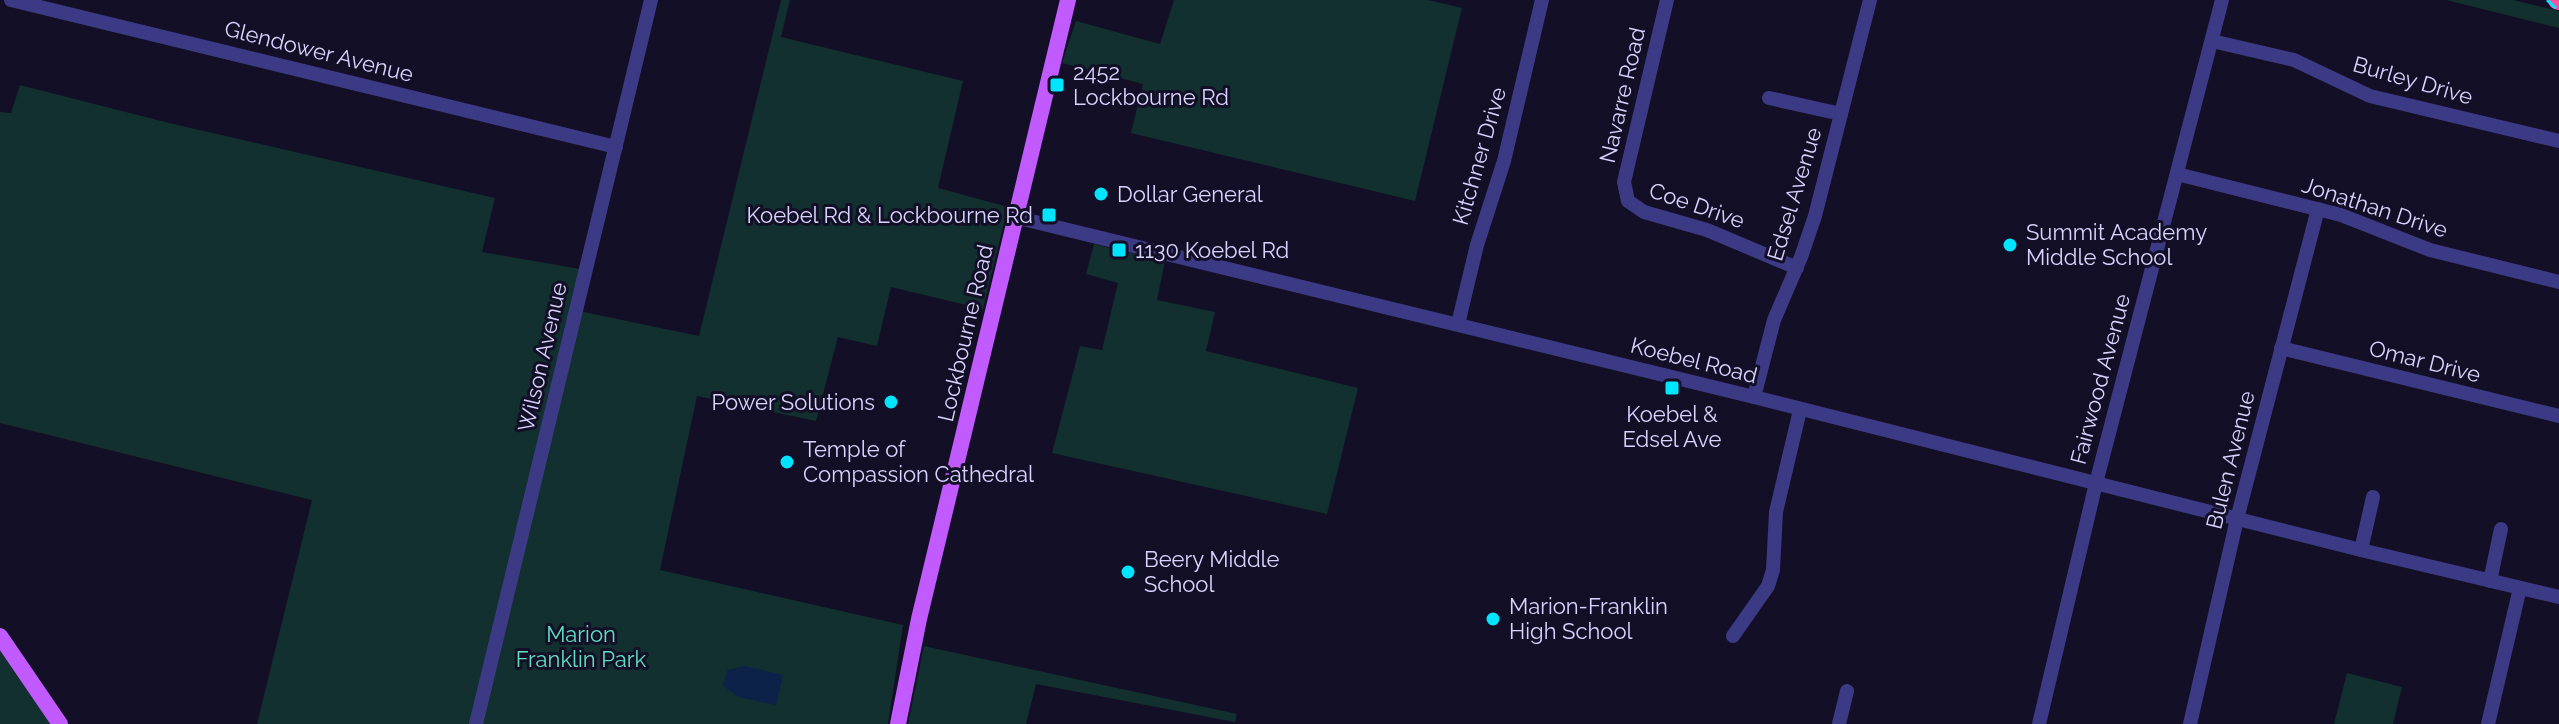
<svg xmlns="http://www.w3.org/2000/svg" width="2559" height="724" font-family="Raleway,sans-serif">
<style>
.green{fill:#12302f}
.water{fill:#0c2248}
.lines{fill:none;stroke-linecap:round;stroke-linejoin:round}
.minor{stroke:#3d3a85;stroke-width:14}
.major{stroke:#c25bff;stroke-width:16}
.highway{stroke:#ff4fa3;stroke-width:20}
.rail{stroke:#00e5ff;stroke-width:3;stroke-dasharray:12 10;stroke-linecap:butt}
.poi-dot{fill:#00e5ff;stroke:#130f26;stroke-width:3}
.labels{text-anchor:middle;stroke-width:6;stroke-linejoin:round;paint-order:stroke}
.street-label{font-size:22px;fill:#d9d4ff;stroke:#130f26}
.poi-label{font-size:22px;fill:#d9d4ff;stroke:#130f26;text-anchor:start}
.park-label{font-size:22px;fill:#5fe0c0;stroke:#130f26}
</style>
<rect width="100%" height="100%" fill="#130f26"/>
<g class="green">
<path d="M781,0H790L781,37L963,81L938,188L1008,207L983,309L891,287L877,346L838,337L816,421L697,396L660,570L903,625L888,724H482L579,311L699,336Z"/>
<path d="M1174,0H1428L1462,8L1415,201L1131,133L1143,84L1062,63L1076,21L1160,44Z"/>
<path d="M2446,0H2513L2559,11V28Z"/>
<path d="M20,85L169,123L495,198L482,252L580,269L474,724H257L312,500L0,423V112L11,113Z"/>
<path d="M1094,244L1165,261L1157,300L1215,312L1206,351L1358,388L1327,514L1052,453L1080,346L1102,350L1118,283L1086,274Z"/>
<path d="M924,646L1237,714L1235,722L1036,684L1026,724H908Z"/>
<path d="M0,649L52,724H0Z"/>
<path d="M2347,673L2402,687L2393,724H2334Z"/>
</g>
<path class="water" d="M745,666L783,675L776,705L739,697L723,686L727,670Z"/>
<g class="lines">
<g class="minor">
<path d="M11,0L616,147"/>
<path d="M1667,0L1624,182L1628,201L1644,212L1707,230L1797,268"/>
<path d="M2212,41L2294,60L2370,96L2559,141"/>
<path d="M1769,98L1841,114"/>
<path d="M2177,174L2341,215L2430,250L2559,282"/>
<path d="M1015,217L1754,397L2361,550L2559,597"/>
<path d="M1458,324L1477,245L1504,161L1542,0"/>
<path d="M2281,348L2559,416"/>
<path d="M1754,397L1774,320L1801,257L1815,216L1870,0"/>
<path d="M2361,550L2373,497"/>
<path d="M2490,581L2501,529"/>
<path d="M1733,636L1768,586L1773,570L1776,512L1800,410"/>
<path d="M476,724L651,0"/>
<path d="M1839,724L1847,691"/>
<path d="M2039,724L2096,483L2222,0"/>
<path d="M2190,724L2237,519L2318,209"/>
<path d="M2488,724L2520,588"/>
</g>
<g class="major">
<path d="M0,636L60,724"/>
<path d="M898,724L919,619L1068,0"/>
</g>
<path class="highway" d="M2558,0H2559"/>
<path class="rail" d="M2547,0L2559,11"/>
</g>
<g class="poi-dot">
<rect x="1049" y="77" width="16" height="16" rx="4"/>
<circle cx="1101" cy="194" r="8"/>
<rect x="1041" y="207" width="16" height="16" rx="4"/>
<circle cx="2010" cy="245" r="8"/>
<rect x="1111" y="242" width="16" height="16" rx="4"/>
<rect x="1664" y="380" width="16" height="16" rx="4"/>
<circle cx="891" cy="402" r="8"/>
<circle cx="787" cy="462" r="8"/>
<circle cx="1128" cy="572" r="8"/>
<circle cx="1493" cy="619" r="8"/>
</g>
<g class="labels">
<g class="street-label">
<text transform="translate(319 51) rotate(14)" y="8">Glendower Avenue</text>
<text transform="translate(2413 80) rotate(16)" y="8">Burley Drive</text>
<text transform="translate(1622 95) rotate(-77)" y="8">Navarre Road</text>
<text transform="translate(1479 156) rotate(-74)" y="8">Kitchner Drive</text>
<text transform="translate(1794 194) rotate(-73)" y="8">Edsel Avenue</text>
<text transform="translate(1697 205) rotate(19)" y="8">Coe Drive</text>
<text transform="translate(2375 207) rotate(18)" y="8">Jonathan Drive</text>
<text transform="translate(965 333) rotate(-77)" y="8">Lockbourne Road</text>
<text transform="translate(542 357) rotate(-77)" y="8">Wilson Avenue</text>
<text transform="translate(1694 360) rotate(14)" y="8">Koebel Road</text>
<text transform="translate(2425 361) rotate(14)" y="8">Omar Drive</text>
<text transform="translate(2100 379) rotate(-75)" y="8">Fairwood Avenue</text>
<text transform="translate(2230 460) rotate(-76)" y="8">Bulen Avenue</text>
</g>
<g class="poi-label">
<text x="1073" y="80">2452<tspan x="1073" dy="25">Lockbourne Rd</tspan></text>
<text x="1117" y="202">Dollar General</text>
<text x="1033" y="223" text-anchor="end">Koebel Rd &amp; Lockbourne Rd</text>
<text x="2026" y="240">Summit Academy<tspan x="2026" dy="25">Middle School</tspan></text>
<text x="1135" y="258">1130 Koebel Rd</text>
<text x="875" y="410" text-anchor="end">Power Solutions</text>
<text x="1672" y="422" text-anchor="middle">Koebel &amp;<tspan x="1672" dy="25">Edsel Ave</tspan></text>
<text x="803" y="457">Temple of<tspan x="803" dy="25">Compassion Cathedral</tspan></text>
<text x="1144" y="567">Beery Middle<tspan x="1144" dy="25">School</tspan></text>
<text x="1509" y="614">Marion-Franklin<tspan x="1509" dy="25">High School</tspan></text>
</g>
<g class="park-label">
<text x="581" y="642">Marion<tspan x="581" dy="25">Franklin Park</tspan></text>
</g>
</g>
</svg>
